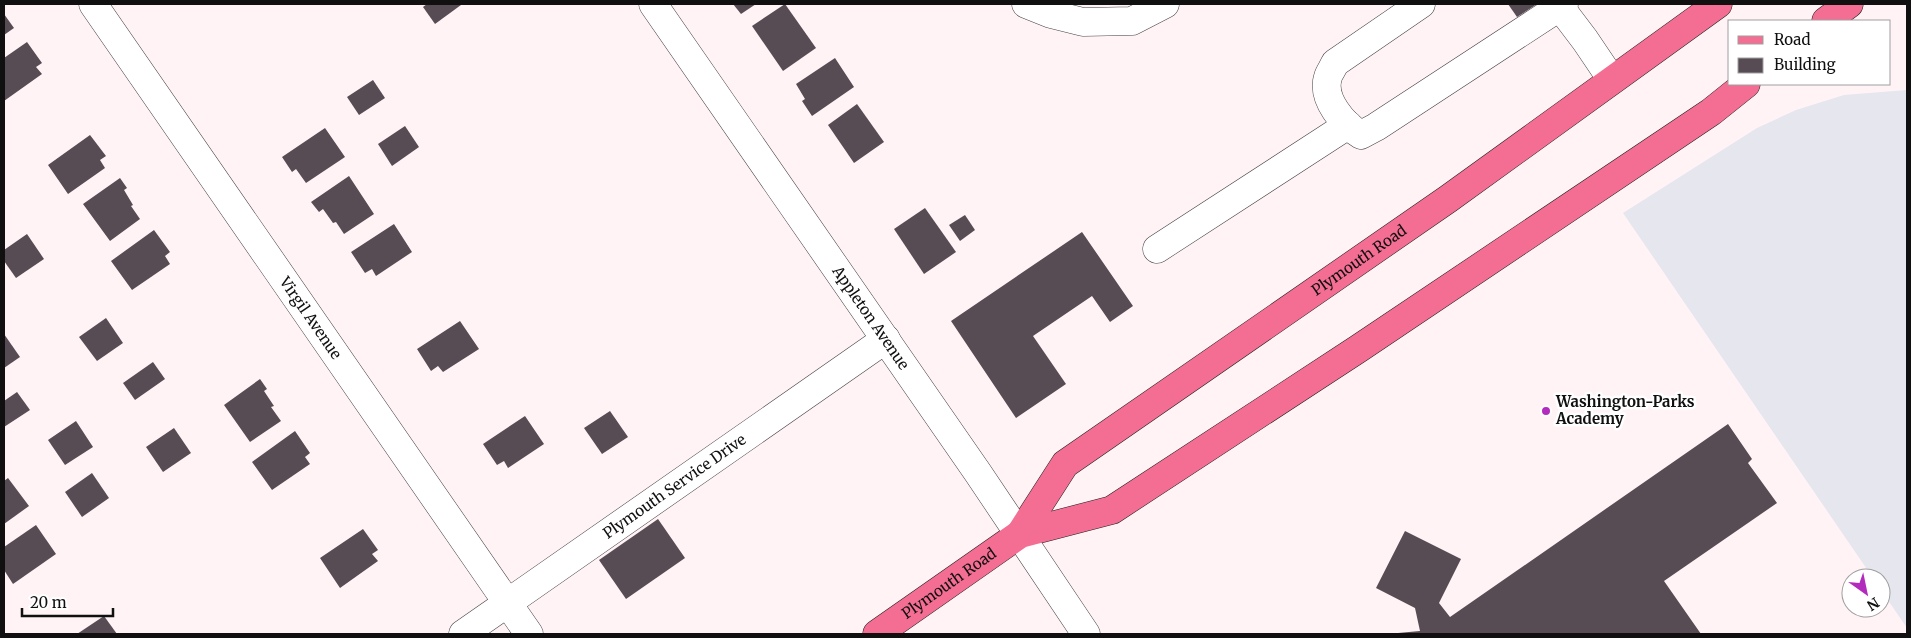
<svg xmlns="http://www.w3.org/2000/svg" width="1911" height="638" font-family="Merriweather,serif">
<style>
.industrial{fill:#e5e6ee}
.building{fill:#584c54}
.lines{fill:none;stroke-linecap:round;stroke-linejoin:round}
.minor-casing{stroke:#434343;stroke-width:29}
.major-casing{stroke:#212121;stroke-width:29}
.minor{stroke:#fff;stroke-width:28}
.major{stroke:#f46e93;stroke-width:28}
.poi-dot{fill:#b22bbd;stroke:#fff;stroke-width:2}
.labels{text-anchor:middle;stroke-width:5;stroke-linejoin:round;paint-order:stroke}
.street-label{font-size:15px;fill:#101010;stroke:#fff}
.poi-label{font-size:15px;font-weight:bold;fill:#101010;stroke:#fff;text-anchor:start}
</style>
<rect width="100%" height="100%" fill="#fff3f6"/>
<path class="industrial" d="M1907,90V628L1881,590V578H1873L1623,213L1757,128L1796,110L1844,95Z"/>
<g class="building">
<path d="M427,4H460L461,5L435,24L423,7Z"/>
<path d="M733,4H756L741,14Z"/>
<path d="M785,4L816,48L783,71L752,26Z"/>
<path d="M1508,4H1537L1517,17Z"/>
<path d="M4,14L14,28L4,35Z"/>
<path d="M27,42L42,63L36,67L42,74L4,101V58Z"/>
<path d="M835,58L854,87L812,116L802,101L805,99L796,84Z"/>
<path d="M373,80L385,98L359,115L347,97Z"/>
<path d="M857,104L884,142L854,163L828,125Z"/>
<path d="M405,126L419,147L392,166L378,144Z"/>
<path d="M325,128L345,157L306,183L296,169L292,172L282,157Z"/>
<path d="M90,135L106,156L100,160L105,168L68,194L48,165Z"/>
<path d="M349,176L374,214L344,234L336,222L333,223L323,209L319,212L311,202Z"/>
<path d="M120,178L127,188L124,190L133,205L131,206L140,219L110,241L83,204Z"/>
<path d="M925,208L956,252L924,274L894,229Z"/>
<path d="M965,215L975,230L960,241L949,225Z"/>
<path d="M394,224L412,252L376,276L372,269L365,273L351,252Z"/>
<path d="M154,230L170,252L165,256L170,264L132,290L111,261Z"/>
<path d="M1082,232L1133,306L1110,322L1092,296L1033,336L1066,384L1016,418L951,321Z"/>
<path d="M27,234L44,259L16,278L4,261V250Z"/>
<path d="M106,318L123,343L97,361L79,337Z"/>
<path d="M460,321L479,349L443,372L438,366L431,371L417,349Z"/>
<path d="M4,334L20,357L4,368Z"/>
<path d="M153,362L165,379L135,400L123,383Z"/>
<path d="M260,379L267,389L264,391L274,406L271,407L281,421L250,442L224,405Z"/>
<path d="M17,392L30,410L4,427V401Z"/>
<path d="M610,411L628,437L602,454L584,428Z"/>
<path d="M525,416L544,444L508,468L504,461L497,465L483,444Z"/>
<path d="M76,421L93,447L65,465L48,440Z"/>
<path d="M1728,424L1752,459L1748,463L1777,503L1664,581L1701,634H1398V633L1420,631L1415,608L1376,588L1405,531L1461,559L1439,603L1450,617Z"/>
<path d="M174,428L191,453L163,472L146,447Z"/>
<path d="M295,431L310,453L305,457L310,464L272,490L252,462Z"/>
<path d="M92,473L109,498L82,517L65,492Z"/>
<path d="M8,478L29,506L4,524V481Z"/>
<path d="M658,519L685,558L626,599L599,560Z"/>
<path d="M36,525L56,554L13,584L4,570V547Z"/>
<path d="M363,529L378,550L372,554L378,561L340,588L320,558Z"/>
<path d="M104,616L117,634H77Z"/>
</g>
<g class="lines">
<defs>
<g id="minor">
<path id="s1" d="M93,4L529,634"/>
<path id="s2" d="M653,4L978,473L1086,634"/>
<path d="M1026,4L1051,14L1083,22L1132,21L1165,4"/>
<path d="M1421,4L1335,63C1333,68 1329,73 1328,77C1321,99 1344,125 1361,135L1376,127L1564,4"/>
<path d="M1560,7L1585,40L1612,80"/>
<path d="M1157,249L1348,125"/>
<path id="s3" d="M463,634L886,339"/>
</g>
<g id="major">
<path d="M1826,21L1849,4"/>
<path id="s4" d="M1020,534L1065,464L1448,199L1718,4"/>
<path id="s5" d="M877,634L1020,534L1112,510L1358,349L1711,112L1746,84"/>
</g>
</defs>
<use href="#minor" class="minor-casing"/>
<use href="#major" class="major-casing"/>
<use href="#minor" class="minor"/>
<use href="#major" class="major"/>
</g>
<circle class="poi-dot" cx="1546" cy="411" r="5"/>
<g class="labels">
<g class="street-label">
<text dy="5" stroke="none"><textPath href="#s4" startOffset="441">Plymouth Road</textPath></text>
<text dy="5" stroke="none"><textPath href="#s2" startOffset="382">Appleton Avenue</textPath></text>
<text dy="5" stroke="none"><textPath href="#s1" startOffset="382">Virgil Avenue</textPath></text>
<text dy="5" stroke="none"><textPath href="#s3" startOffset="258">Plymouth Service Drive</textPath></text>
<text dy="5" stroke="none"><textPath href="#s5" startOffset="88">Plymouth Road</textPath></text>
</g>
<g class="poi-label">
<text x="1556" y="407">Washington-Parks<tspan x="1556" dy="17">Academy</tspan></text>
</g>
</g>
<rect width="1911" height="638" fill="none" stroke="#101010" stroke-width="10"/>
<rect x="1728" y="20" width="162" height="65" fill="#ffffff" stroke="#9f9f9f"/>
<rect x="1738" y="36" width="25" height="8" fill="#f46e93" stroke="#9f9f9f"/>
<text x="1774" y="45" font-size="15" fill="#101010">Road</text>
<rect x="1738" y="58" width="25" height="15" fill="#584c54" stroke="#9f9f9f"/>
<text x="1774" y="70" font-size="15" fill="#101010">Building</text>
<g transform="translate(1866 593) rotate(147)"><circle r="24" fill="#ffffff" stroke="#9f9f9f"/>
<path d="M0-4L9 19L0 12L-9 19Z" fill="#b22bbd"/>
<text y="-8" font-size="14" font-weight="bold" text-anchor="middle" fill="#101010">N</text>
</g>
<path d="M22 608v8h91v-8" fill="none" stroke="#101010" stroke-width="2.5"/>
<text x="30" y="608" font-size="15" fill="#101010" stroke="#ffffff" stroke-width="4" paint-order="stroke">20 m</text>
</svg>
